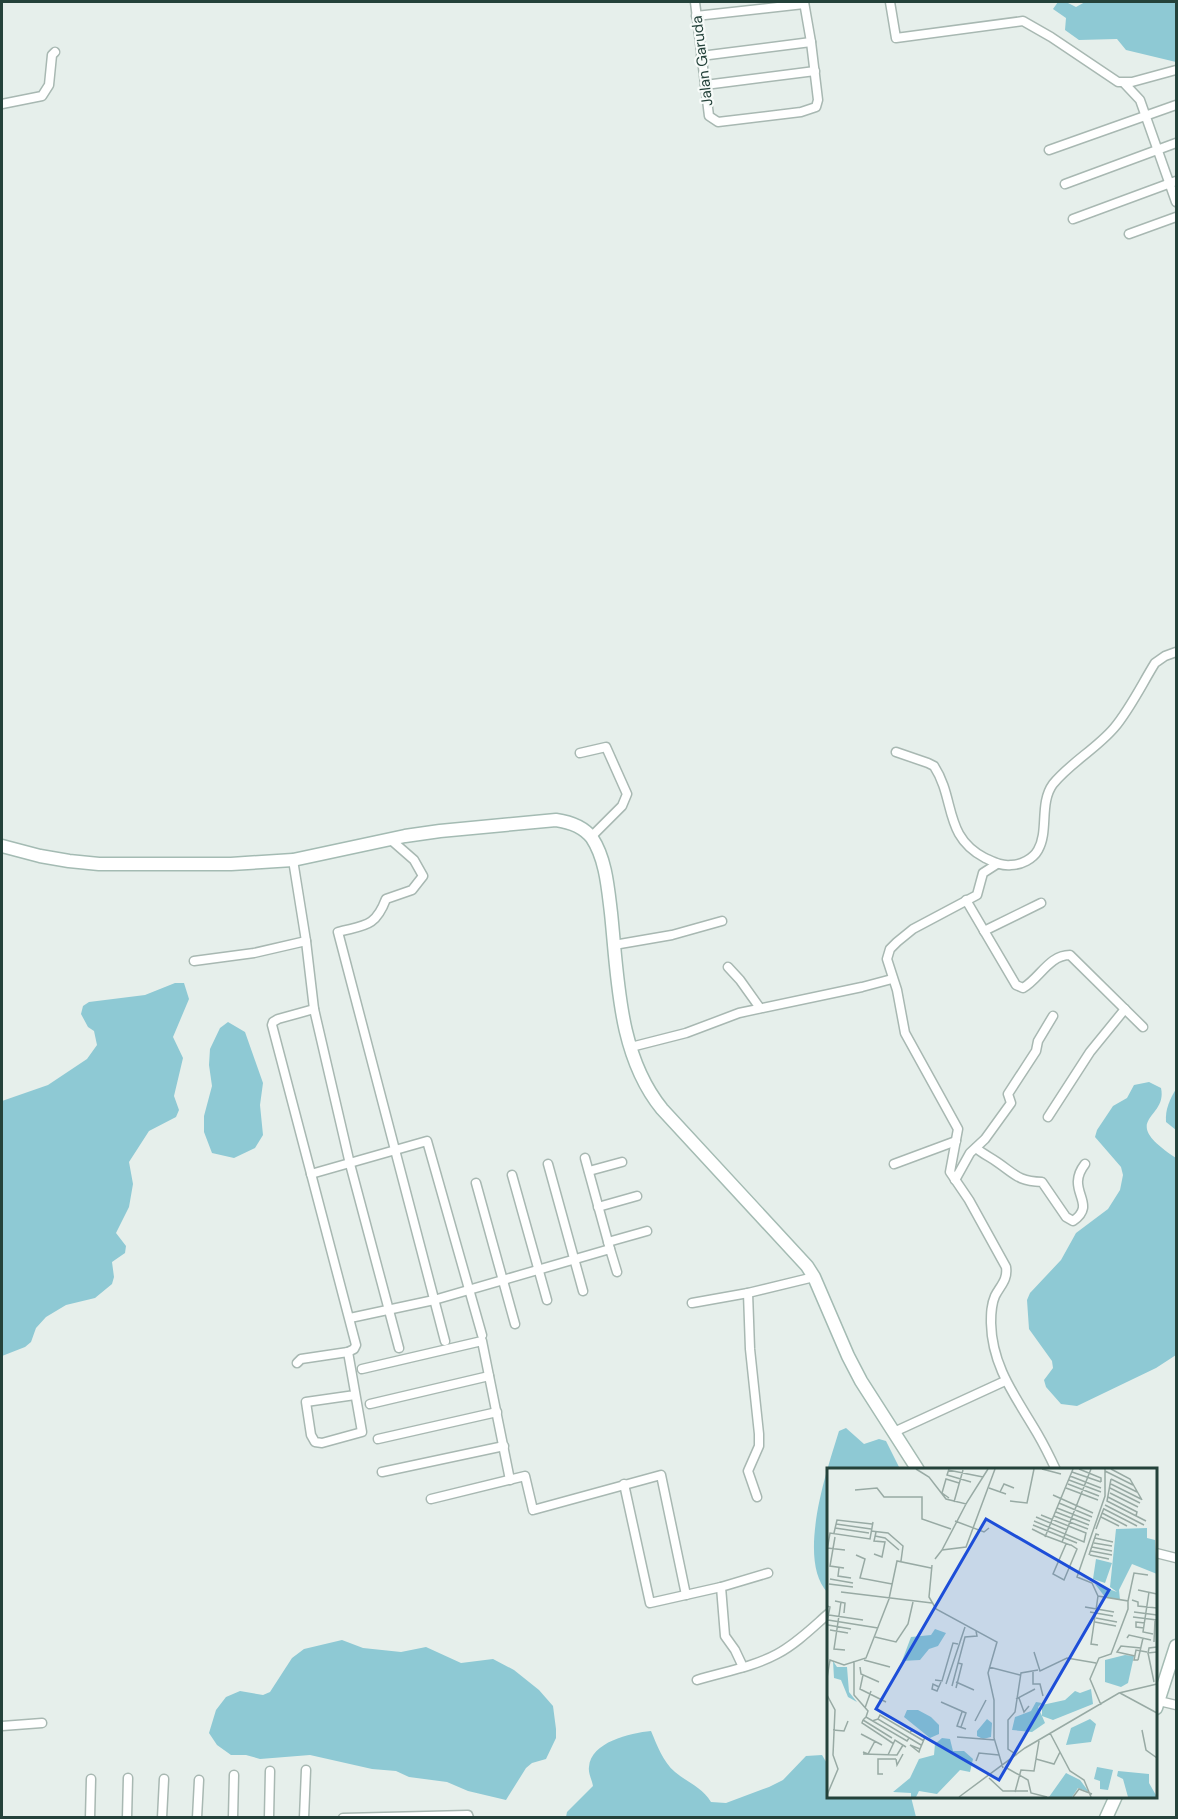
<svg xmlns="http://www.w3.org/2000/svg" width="1178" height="1819" font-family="'DM Sans',sans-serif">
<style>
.water{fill:#8ec9d4}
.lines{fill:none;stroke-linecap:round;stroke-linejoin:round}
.street-casing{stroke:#a8b8b2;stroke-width:11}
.secondary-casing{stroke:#a4bbb3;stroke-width:15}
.street{stroke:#fff;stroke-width:8}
.secondary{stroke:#fff;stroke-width:12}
.labels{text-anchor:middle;stroke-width:4.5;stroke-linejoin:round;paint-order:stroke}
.street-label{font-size:15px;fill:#24423a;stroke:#f7fbf9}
.inset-road{fill:none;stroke:#98aaa4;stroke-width:1.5}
.view{fill:#1d4ed8;fill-opacity:0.15;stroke:#1d4ed8;stroke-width:3}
.inset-edge{fill:none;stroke:#24423a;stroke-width:3}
</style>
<rect width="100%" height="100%" fill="#e6efeb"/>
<g class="water">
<path d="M1058,2H1066L1076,7L1085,2H1176V62L1126,50L1117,39L1079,40L1065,30L1066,18L1053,9Z"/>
<path d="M175,983H184L189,999L173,1037L183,1058L174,1096L179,1110L176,1117L149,1131L129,1162L133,1184L129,1207L116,1233L126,1246L125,1253L112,1262L114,1277L112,1284L95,1298L66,1305L46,1317L36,1328L31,1342L25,1347L2,1356V1101L48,1085L87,1059L97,1045L94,1031L88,1027L81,1014L83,1006L89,1002L145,995Z"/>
<path d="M228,1022L245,1032L263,1083L260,1105L263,1135L255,1148L234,1158L212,1153L204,1132V1116L212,1086L209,1065L210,1049L220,1028Z"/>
<path d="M1149,1082L1161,1088C1168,1120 1116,1118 1176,1158V1355L1156,1368L1077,1406L1061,1404L1046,1387L1044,1380L1053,1368L1052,1361L1029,1329L1027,1300L1030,1293L1061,1260L1076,1233L1108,1209L1120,1190L1123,1175L1121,1167L1095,1137L1097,1130L1113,1106L1127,1098L1134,1085Z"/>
<path d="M1176,1089V1130L1166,1122C1165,1109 1170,1099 1176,1089Z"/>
<path d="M846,1428L864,1444L879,1439L886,1441L900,1469L828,1470V1593C796,1560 827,1470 839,1431Z"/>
<path d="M342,1640L363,1648L401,1652L426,1647L461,1663L493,1659L514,1670L539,1690L553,1706L556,1729V1738L546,1759L532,1763L526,1768L506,1800L468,1791L447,1782L409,1777L396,1771L372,1769L310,1755L260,1759L246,1755H231L217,1745L209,1733L216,1710L226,1697L240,1691L263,1695L270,1692L292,1658L304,1649Z"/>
<path d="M651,1731C657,1745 663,1762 675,1772C688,1783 702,1787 711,1802L726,1803L769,1787L783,1780L806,1756L822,1755L828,1765V1796L911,1797L916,1817H566L567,1812L593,1786C592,1780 588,1773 589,1767C591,1742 630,1733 651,1731Z"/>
</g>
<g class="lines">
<defs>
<g id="street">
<path d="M695,2L709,116L718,122L801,112L816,107L818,100L811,42L804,2"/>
<path d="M890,2L896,38L1023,21L1051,37L1118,82H1132L1176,70"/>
<path d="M696,16L804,4"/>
<path d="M701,56L811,42"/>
<path d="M1124,83L1140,100L1176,202"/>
<path d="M705,85L815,71"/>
<path d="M2,104L42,96L49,85L52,55L55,52"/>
<path d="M1049,150L1176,105"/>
<path d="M1065,184L1176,143"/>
<path d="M1073,219L1176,181"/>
<path d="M1129,234L1176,217"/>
<path d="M896,752L928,763L934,766C956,800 943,836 985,858C994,862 1001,866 1011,865C1021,865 1033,859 1038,850C1049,831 1039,803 1053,784C1070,763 1096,749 1114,728C1130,709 1142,684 1155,663L1165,656L1176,652"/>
<path d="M580,753L606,747L627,794L622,806L591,837"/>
<path d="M390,839L414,860L423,876L412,890L386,899C375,928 364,925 338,932L445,1341"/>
<path d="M293,860L306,941L314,1009L350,1164L399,1348"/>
<path d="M997,864L983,873L977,895L913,929L897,942L890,949L887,959L897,990L905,1033L958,1129L950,1172L969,1200L1006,1267C1008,1280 1000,1286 995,1296C991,1305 991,1314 991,1323C992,1367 1016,1397 1037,1433C1044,1445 1050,1457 1056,1470"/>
<path d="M966,900L1016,985L1023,988C1040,978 1049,955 1070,955L1143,1027"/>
<path d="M984,931L1041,903"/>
<path d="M614,945L672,935L722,921"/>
<path d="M194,961L254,953L306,941"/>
<path d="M728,967L740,980L760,1008"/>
<path d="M631,1047L686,1033L739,1013L862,987L892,979"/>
<path d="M1048,1117L1090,1052L1125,1009"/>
<path d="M976,1148C983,1154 990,1157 997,1162C1016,1175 1018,1181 1042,1182L1066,1217L1073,1221C1099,1203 1064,1191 1085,1164"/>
<path d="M585,1158L610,1249"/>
<path d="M548,1164L583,1291"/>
<path d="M894,1164L956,1141"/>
<path d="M589,1171L622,1162"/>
<path d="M311,1174L427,1141L482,1335"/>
<path d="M512,1175L547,1300"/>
<path d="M955,1180L970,1153L985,1139L1011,1103L1008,1094L1036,1051L1038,1041L1053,1016"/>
<path d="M476,1183L515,1324"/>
<path d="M598,1207L637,1196"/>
<path d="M608,1242L647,1231"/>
<path d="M748,1293L750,1349L759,1434V1446L748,1471L757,1497"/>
<path d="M692,1303L748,1293L814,1277"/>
<path d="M350,1318L434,1300L610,1249L617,1272"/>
<path d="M348,1352L362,1432L322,1443L315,1442L311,1435L306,1402L355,1395"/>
<path d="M297,1363L301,1359L348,1352L354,1349L356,1345L272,1025L273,1022L278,1019L314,1009"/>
<path d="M362,1369L482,1341L510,1480"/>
<path d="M370,1404L489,1376"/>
<path d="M894,1432L1005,1381"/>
<path d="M378,1439L497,1412"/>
<path d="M382,1472L504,1446"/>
<path d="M624,1484L650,1603L721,1587"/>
<path d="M431,1499L525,1476L533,1510L661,1475L686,1595"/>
<path d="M1156,1553L1176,1558"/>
<path d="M743,1667L735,1650L725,1636L721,1587L768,1573"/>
<path d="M697,1680C723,1672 753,1667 777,1654C796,1644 812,1628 828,1614"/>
<path d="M1159,1701L1176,1705"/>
<path d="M2,1726L42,1723"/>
<path d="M90,1818L91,1779"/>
<path d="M127,1818L128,1778"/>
<path d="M162,1818L164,1779"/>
<path d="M197,1818L199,1780"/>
<path d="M233,1818L234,1775"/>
<path d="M269,1818L270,1771"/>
<path d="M304,1818L306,1770"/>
<path d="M343,1818L468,1815L469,1818"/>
</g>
<g id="secondary">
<path d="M2,846L40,856L69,861L99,864H231L293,860L405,836L440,831L556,820C570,822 583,826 592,838C606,859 608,889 611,913C618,979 618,1055 662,1109L807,1266L814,1277L848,1356L861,1381L918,1470"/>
<path d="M1156,1708L1176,1646"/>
<path d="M1106,1818L1116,1796"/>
</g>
</defs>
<use href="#street" class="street-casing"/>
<use href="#secondary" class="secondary-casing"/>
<use href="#street" class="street"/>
<use href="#secondary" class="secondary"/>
</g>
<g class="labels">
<g class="street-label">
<text transform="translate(702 61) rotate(-97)" y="5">Jalan Garuda</text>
</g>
</g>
<g transform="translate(827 1468)">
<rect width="330" height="330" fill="#e6efeb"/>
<path d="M320,60V70L328,72L330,106L305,96L292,122L293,132L278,129L268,116L290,124L283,119L289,61ZM269,91L285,95L278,115L266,111ZM108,161L119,165L111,178L102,181L93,192L75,193L84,169L104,167ZM298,187L307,188L301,215L294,219L278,214V192ZM6,193L10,199H20L22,224L30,234L21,229L14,212L7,210ZM264,221L266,236L226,252L215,248L218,255L205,264L185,262L188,249L204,243L209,234L215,235L211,239L215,248V237L238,232L248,223L253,225ZM80,242H91L104,249L112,257V266L103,270L77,249ZM160,251L165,255L164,269L156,271L150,268V263ZM263,251L269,256L264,274L239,277L244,260ZM115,270L123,271L126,283H137L146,291L143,304L133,302L110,326L92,323L89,329H84V325L66,324L83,310L92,291L107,287L108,276ZM270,299L286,302L281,322L273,321V313L267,311ZM291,303L322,306V315L330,329H301L296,311L290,308ZM239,305L253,312L262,324L251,320L245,329H222Z" fill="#8ec9d4"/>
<path class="inset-road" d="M89,1L102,9L119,31L139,36L161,1M122,1L120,7L144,14M215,1L234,6M252,1L274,10V14M284,1L303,11L315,32M121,2L156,9M278,3L306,17M245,4L274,14M243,8L274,20M284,11L280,33L319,53M284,11L310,24M242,12L274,24M241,16L272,28M284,16L314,31M162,20L179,26M239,20L271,32M283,20L313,35M28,22L50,20L57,29H95V51L124,61M173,24L177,16L187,20M283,25L311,39M226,27L266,45M281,29L310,44L309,48M122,30L115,25L119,11L132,15M183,33L200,35L207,1M127,34L136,2M232,35L265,49M278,37L317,57M230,40L263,53M277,41L310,58M229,44L262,57M275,45L300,58M227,48L261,61M209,49L240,62M274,49L292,58M128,53L157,64L162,60M207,53L257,74L259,65L214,47M9,56L44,61M206,57L250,75M8,60L42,65M205,61L219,68L243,77H244L250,81L237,112L226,106L239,76M269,61L277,40M44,63L61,65L76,78L74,93M7,65L10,52L45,56M48,68L58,70L72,82M8,69L3,98L17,100M218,69L246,1M268,70L286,74M235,74L264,1M267,75L285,78M265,79L285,83M0,80L18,82M0,82L3,65L43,71L46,54M115,82L139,36M264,83L285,87M47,86L55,89L58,74L47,73L49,64M29,87L38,91L33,110L65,116M262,87L269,66L272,67M263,87L282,91M108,91L115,82L139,79L168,1M105,97L102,129L109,141L170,174L161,205L167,232V270L176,300M12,100L11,108L24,110M3,111L26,115M2,116L26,119M311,122L330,126M14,124L105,135M322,124L316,164L326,166M305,132L311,134V138L330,140M8,133L18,135L17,145M301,133L307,105L321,107M14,134L7,181L18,182M0,138L3,139L0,154M258,139L287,144M263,144L286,148M307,144L330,147M2,147L36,152M306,149L330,152M269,150L290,154M1,152L51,160M268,154L289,158M1,157L24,161M317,160L309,159V154L318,155M3,162L21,165M48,169L69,174L81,156L86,134M300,170L302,167L324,172M327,174L328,152M271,177L264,176L271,128M330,179L322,180L321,185L330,184M207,184L213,203L240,190L269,195M321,185L327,214M308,188L290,184L294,178L314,180M37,192L63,199M311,192L316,170M311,192H307L309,182L320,184M27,193V227L41,243L39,249M33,199L34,206L52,214M162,199L193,207M206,204V216H213L216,228M36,207L33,221L59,234M0,210L3,192L17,197L39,190L62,131L70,93L104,100M108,212L115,213L126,175L131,176M129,214L147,222M119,216L138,159M125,218L138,169L150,168L149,163M112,219L106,216L105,221L110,223L114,214M129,220L135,196L131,195M293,225L330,245M0,227L8,242L6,287L11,301L0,327M192,230L197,244L202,238M189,231L208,221M114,234L139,245L134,259M274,237L263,211L272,190L284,186L301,141V133L271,128L265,115L250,109L278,28V1M38,240L44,223M135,244L130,258L139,261M51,251L53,247L97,273M36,252L39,249L80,273L82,270M36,252L35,255L67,276M36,252L65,270M45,253L51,251L94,277M148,253L159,232M6,262L17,263L21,253M315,262L319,282L330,290M83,265L85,262L98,269L93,281L92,284L83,277L93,281M223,265L243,303L257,312L264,329M34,266L55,277M130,269L168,272M212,273L209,291L227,296L233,284M36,284L41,286L48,273M36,286L70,287L76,277M61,287L68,272L79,279M190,287L181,281V252L188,244L194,205L211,202M69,291L70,297L76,286M149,293L152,285L172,287M178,299L201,312L204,325L220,329M56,306H51V291H69M162,310L176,323H201M188,324L194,302L207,303L209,291M132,329L198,280L292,225L330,216M246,329L252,321L265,326"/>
<path class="view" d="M159,51L282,122L172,312L49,241Z"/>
<rect width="330" height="330" class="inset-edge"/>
</g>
<rect width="1178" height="1819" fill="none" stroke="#24423a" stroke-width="6"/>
</svg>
